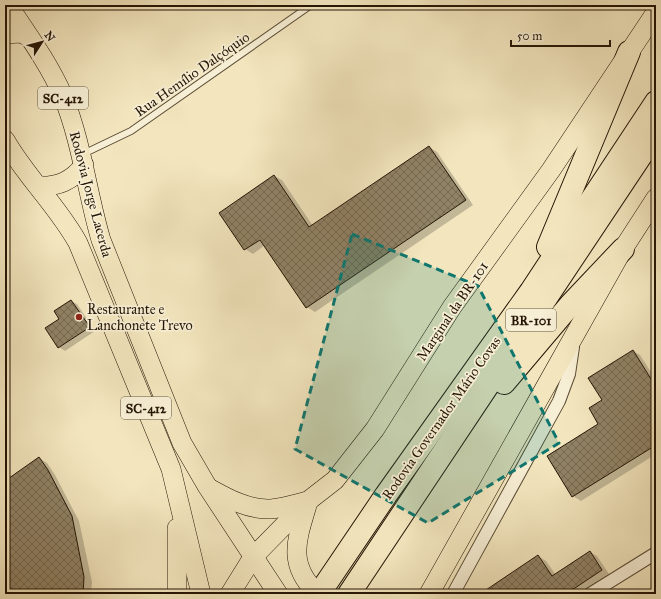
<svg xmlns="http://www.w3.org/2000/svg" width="661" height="599" font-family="'IM FELL Great Primer',serif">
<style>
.shadow{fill:#0003}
.building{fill:url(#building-cross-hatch);stroke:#241505}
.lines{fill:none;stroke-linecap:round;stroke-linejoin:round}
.service-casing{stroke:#584933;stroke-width:8}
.minor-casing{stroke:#584933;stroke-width:14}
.primary-casing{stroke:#241505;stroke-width:20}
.motorway-casing{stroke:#241505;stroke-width:24}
.service{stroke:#f7efd5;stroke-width:6}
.minor{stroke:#f7efd5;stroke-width:12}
.primary{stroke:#f3e6be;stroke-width:19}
.motorway{stroke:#f3e6be;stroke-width:22}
.marked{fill:#0f766e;fill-opacity:0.2;stroke:#0f766e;stroke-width:3;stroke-dasharray:8 5;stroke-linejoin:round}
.poi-dot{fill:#8f2418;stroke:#f7efd5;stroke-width:1.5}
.labels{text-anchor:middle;stroke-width:3.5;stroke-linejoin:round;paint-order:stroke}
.shield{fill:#f7efd5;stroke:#635643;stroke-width:1}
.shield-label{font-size:13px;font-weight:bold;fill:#241505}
.street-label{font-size:14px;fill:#241505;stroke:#f7efd5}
.poi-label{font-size:14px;fill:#241505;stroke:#f7efd5;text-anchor:start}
</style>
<defs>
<pattern id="building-cross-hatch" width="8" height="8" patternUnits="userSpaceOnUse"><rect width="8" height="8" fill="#908265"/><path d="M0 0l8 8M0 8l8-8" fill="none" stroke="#756951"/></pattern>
</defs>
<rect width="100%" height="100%" fill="#f3e6be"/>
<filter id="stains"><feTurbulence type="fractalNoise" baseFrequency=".005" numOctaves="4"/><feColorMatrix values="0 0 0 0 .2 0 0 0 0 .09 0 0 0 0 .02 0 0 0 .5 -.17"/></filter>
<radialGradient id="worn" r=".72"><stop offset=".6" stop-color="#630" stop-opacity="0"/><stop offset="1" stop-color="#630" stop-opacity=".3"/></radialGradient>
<g class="shadow">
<path d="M429,147L437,152L473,205L315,312L307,307L265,245L253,254L245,249L220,213L274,176L282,180L313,226Z"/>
<path d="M71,301L77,304L95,331L65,351L59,347L47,329L61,320Z"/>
<path d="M633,351L640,355L656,380V454L581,501L573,496L548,457L600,424L603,401Z"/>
<path d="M39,458L47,463L55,475L79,521L92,582L91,594H5V476L8,480Z"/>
<path d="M590,552L597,556L609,574L580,594H482L538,556L546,561L556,575Z"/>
</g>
<g class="building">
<path d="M429,146L466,200L306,308L260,240L244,250L219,213L274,175L309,227Z"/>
<path d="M71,300L90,327L58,348L45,328L59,319L54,311Z"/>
<path d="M633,350L656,387V445L572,497L547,456L598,424L589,408L602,400L588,378Z"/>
<path d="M39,457L48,470L72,516L84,577L83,594H5V481Z"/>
<path d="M590,551L602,570L566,594H480L538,555L552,576Z"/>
</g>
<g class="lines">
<defs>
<path id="service" d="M83,154L131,131L311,5"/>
<g id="minor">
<path d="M453,594L559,401L569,374L573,347"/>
<path d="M590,594L656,553"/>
</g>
<g id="primary">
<path d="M8,5C28,35 49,64 63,96C82,143 87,193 101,240L182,443L207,486L278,594"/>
<path d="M5,34L21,33L29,37"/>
<path d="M5,140C26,177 57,205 78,243L171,469L201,594"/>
<path d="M38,186C58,187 72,181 84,165"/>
<path d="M209,488C227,498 248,510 271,509C283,508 296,504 308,501"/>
<path d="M308,502C297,539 286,564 318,594"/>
<path d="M177,594V528"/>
<path d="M230,594L253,557L308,501L335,480L375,429L452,307L551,170L656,12"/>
<path d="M429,594L623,249L656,198"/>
</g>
<g id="motorway">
<path d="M548,247L629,52"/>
<path d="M504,383L570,305L623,249"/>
<path d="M319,594L386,495L531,291L656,102"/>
<path d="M349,594L656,133"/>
</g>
</defs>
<use href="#service" class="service-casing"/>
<use href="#minor" class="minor-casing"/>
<use href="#primary" class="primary-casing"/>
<use href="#motorway" class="motorway-casing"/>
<use href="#service" class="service"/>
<use href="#minor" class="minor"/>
<use href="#primary" class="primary"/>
<use href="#motorway" class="motorway"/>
</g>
<path class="marked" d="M352,234L478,286L559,443L428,523L295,449Z"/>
<circle class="poi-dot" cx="79" cy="317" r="4"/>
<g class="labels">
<g class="shield">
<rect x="38" y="87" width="50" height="22" rx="3"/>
<rect x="506" y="309" width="50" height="22" rx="3"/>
<rect x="121" y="397" width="50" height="22" rx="3"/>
</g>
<g class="shield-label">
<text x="63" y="103">SC-412</text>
<text x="531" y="325">BR-101</text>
<text x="146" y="413">SC-412</text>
</g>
<g class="street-label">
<text transform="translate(192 74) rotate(-35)" y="5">Rua Hemílio Dalçóquio</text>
<text transform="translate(91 194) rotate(75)" y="5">Rodovia Jorge Lacerda</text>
<text transform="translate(452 311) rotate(-56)" y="5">Marginal da BR-101</text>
<text transform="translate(441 418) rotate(-55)" y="5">Rodovia Governador Mário Covas</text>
</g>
<g class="poi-label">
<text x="87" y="314">Restaurante e<tspan x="87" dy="16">Lanchonete Trevo</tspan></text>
</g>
</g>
<rect width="661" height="599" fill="none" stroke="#f3e6be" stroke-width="20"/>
<rect x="6" y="6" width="649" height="587" fill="none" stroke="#241505" stroke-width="2"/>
<rect x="10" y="10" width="641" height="579" fill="none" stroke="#241505"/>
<g transform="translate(42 42) rotate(54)" stroke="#f7efd5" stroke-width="3" paint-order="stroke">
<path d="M0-3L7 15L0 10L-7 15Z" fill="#241505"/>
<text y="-6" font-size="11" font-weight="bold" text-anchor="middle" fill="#241505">N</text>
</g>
<path d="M511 40v6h99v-6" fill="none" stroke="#241505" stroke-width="2"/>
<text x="517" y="40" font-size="12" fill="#241505" stroke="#f7efd5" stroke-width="3" paint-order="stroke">50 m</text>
<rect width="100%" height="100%" filter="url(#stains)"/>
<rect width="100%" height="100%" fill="url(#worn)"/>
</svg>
